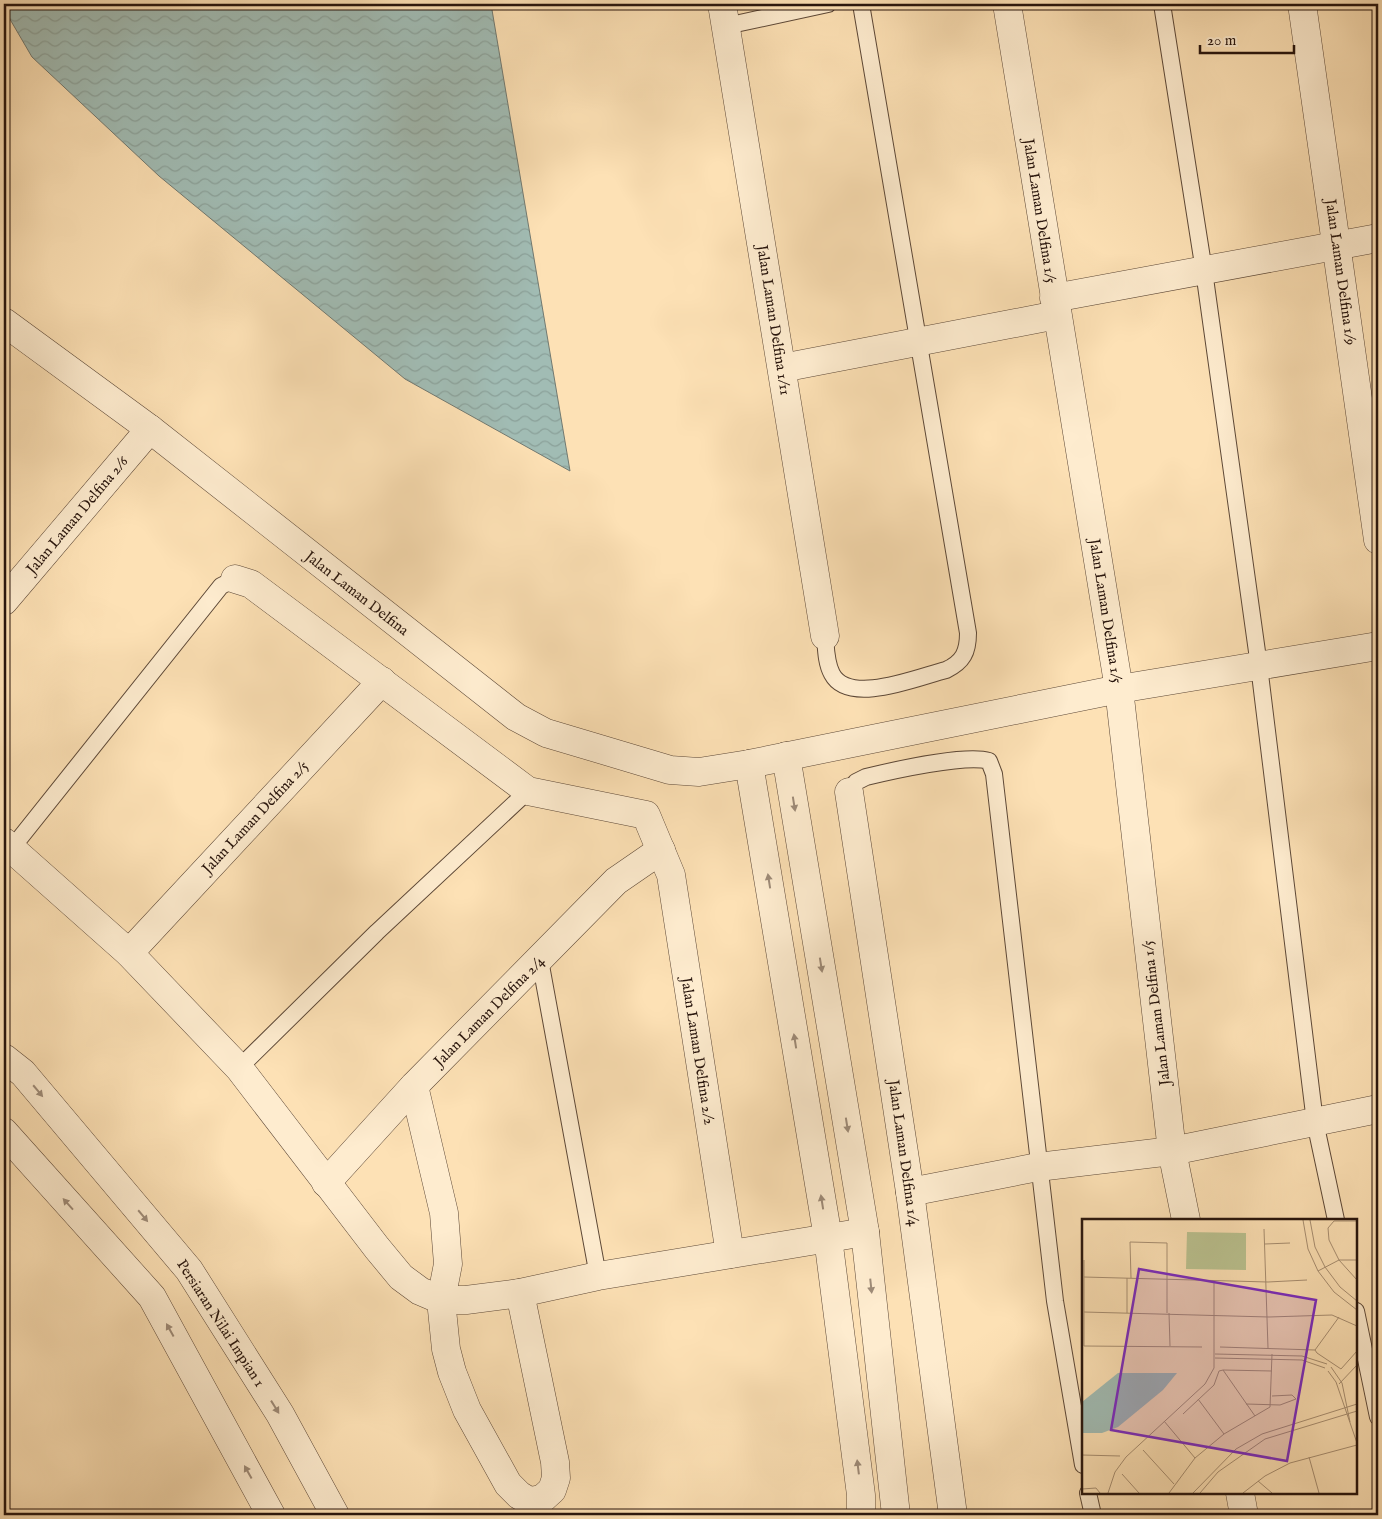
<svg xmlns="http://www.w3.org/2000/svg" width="1382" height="1519" font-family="'IM FELL English',serif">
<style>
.water{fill:url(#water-waves);stroke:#717971}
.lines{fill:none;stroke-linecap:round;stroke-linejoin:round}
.service-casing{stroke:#5d4837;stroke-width:18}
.minor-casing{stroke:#5d4837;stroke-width:29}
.tertiary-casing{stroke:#5d4837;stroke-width:29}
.service{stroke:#feeccf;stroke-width:16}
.minor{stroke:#feeccf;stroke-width:28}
.tertiary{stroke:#feeccf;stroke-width:28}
.oneway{fill:#9e8b78}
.labels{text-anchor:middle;stroke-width:4.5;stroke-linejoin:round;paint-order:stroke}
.street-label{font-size:15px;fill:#28150d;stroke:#feeccf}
.inset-road{fill:none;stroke:#a88f72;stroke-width:1}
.view{fill:#7b2cbf;fill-opacity:0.15;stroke:#7b2cbf;stroke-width:2.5}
.inset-edge{fill:none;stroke:#28150d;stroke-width:2.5}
</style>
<defs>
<pattern id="water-waves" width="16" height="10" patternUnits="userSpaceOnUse" patternTransform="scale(1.25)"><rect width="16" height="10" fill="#a1bcb4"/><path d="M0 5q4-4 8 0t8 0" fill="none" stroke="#8ba19a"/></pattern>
</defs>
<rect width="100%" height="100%" fill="#fde1b5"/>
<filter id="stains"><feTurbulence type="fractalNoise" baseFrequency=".004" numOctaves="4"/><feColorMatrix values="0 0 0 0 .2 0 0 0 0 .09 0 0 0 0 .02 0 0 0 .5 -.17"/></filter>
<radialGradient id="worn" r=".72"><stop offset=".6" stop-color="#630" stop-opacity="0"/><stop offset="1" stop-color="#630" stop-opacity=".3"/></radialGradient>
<path class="water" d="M4,4H491L570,471L405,379L159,176L32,57L4,9Z"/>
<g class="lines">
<defs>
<g id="service">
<path d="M1162,4L1204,271L1259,666L1315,1122L1336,1220"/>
<path d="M726,26L828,4"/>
<path d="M825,636C826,649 826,663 832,674C849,706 918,677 946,670C963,662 968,652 968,633L861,4"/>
<path d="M849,792L856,782L866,777C891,771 966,754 989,761L994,774L1055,1301L1083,1465"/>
<path d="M12,848L221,586L235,579"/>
<path d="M540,960L598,1276"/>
<path d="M239,1068L377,932L528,791"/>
<path d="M1356,1311L1378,1417"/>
<path d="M1088,1493L1093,1515"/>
</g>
<g id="minor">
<path d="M722,4L825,636"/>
<path d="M1007,4L1119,689L1172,1151L1186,1220"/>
<path d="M1302,4L1378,540"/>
<path d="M1054,298L1378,238"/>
<path d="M4,322L150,429L516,717L546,733L670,770L699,772L749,764L1119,689L1378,646"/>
<path d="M782,368L1057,315"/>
<path d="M235,579L251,584L528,791L646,815L671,875L730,1254"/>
<path d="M4,601L150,429"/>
<path d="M786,756L865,1232L896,1515"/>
<path d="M749,764L828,1238L861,1495V1515"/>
<path d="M849,792L910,1192L953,1515"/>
<path d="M4,842L129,953L239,1068L377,1248L401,1277L420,1291L441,1300H466L520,1293L598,1276L865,1232"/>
<path d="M129,953L382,681"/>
<path d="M414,1086L444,1213L448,1264L441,1300L446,1349L452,1372L467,1410L508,1484L519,1495L529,1501L542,1499L552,1490L556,1478L555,1462L520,1293"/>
<path d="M326,1183L414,1086L616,881L661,850"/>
<path d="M910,1192L1038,1167L1172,1151L1378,1109"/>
<path d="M1240,1493L1244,1515"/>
</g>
<g id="tertiary">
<path d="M4,1058L23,1073L189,1270L280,1414L335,1515"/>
<path d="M4,1132L152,1297L271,1515"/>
</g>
</defs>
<use href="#service" class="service-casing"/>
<use href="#minor" class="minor-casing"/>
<use href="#tertiary" class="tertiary-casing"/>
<use href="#service" class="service"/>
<use href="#minor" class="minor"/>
<use href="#tertiary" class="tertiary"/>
</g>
<defs><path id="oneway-solid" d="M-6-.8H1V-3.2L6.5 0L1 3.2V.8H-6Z" transform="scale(1.25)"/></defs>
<g class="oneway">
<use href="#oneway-solid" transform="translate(794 804) rotate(81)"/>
<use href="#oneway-solid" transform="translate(769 881) rotate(-99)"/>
<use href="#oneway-solid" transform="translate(821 965) rotate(81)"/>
<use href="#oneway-solid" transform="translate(795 1041) rotate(-99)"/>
<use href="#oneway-solid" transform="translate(38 1091) rotate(50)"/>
<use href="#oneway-solid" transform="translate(847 1125) rotate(81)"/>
<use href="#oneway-solid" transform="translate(822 1202) rotate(-99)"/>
<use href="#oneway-solid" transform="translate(68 1204) rotate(-132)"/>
<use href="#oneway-solid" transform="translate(143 1216) rotate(50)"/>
<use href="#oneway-solid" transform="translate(871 1286) rotate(84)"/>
<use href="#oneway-solid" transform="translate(170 1330) rotate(-119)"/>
<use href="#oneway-solid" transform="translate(275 1407) rotate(58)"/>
<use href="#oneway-solid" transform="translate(858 1467) rotate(-97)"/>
<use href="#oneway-solid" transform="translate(248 1472) rotate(-119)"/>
</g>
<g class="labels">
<g class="street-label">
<text transform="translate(1040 211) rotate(81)" y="5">Jalan Laman Delfina 1/5</text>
<text transform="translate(1341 272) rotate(82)" y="5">Jalan Laman Delfina 1/9</text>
<text transform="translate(774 320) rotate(81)" y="5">Jalan Laman Delfina 1/11</text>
<text transform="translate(77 515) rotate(-50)" y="5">Jalan Laman Delfina 2/6</text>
<text transform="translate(357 593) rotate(38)" y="5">Jalan Laman Delfina</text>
<text transform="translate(1106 611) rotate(81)" y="5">Jalan Laman Delfina 1/5</text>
<text transform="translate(255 817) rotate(-47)" y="5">Jalan Laman Delfina 2/5</text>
<text transform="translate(489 1011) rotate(-45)" y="5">Jalan Laman Delfina 2/4</text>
<text transform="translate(1156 1013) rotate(-97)" y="5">Jalan Laman Delfina 1/5</text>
<text transform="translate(698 1051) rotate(81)" y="5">Jalan Laman Delfina 2/2</text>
<text transform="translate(904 1153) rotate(82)" y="5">Jalan Laman Delfina 1/4</text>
<text transform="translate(221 1323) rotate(57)" y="5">Persiaran Nilai Impian 1</text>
</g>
</g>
<g transform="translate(1082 1219)">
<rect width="275" height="275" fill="#fde1b5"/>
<path d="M105,13L164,14V51L104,50Z" fill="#bbc391"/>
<path d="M36,154H95L81,171L36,208L20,214H0V183Z" fill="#a1bcb4"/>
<path class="inset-road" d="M221,1L226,30L236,52L252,73L275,91M228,1L233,28L243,48L258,68L275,82M275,2H252L246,9L247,21L257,41L275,61M182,10L186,129M183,25L208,24M2,41V127L120,128M236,52L257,41H275M2,58L186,63L225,61M45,59V94M49,59L48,23L85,24V94M2,93L187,98L250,96L275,107M87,94L88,127M257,98L233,131L235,134L259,150L275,132M138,128L233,131M133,135L220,137L245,145M133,139L220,141L243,149M249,148L260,164L268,203M141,151L173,197M141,151L190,152M246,152L254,163L275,224M257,165L275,146M116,180L142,215M164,185L198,186L214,180L210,176L190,177M101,195L132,166L137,152L141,151M82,202L113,239M61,231L92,265M0,236L38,237M227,238L237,274M40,255L57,274M176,262L190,274M0,270L14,269L18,274M26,274L33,253L44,238L123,165L132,149V62M87,274L113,239L142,215L188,188L190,135M111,274L154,230L180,215L275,185M118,274L136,253L183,220L275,192M161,274L183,257L208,244L275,226"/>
<path class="view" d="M57,50L234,81L205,242L29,211Z"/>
<rect width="275" height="275" class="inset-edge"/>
</g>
<rect width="1382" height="1519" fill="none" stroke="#fde1b5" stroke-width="20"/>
<rect x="5" y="5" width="1372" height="1509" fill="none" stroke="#28150d" stroke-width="2.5"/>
<rect x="10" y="10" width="1362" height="1499" fill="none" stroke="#28150d"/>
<path d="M1200 45v8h94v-8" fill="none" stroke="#28150d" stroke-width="2.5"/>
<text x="1207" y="45" font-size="15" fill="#28150d" stroke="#feeccf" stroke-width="4" paint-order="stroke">20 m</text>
<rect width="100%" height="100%" filter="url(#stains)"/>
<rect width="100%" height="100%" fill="url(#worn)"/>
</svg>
